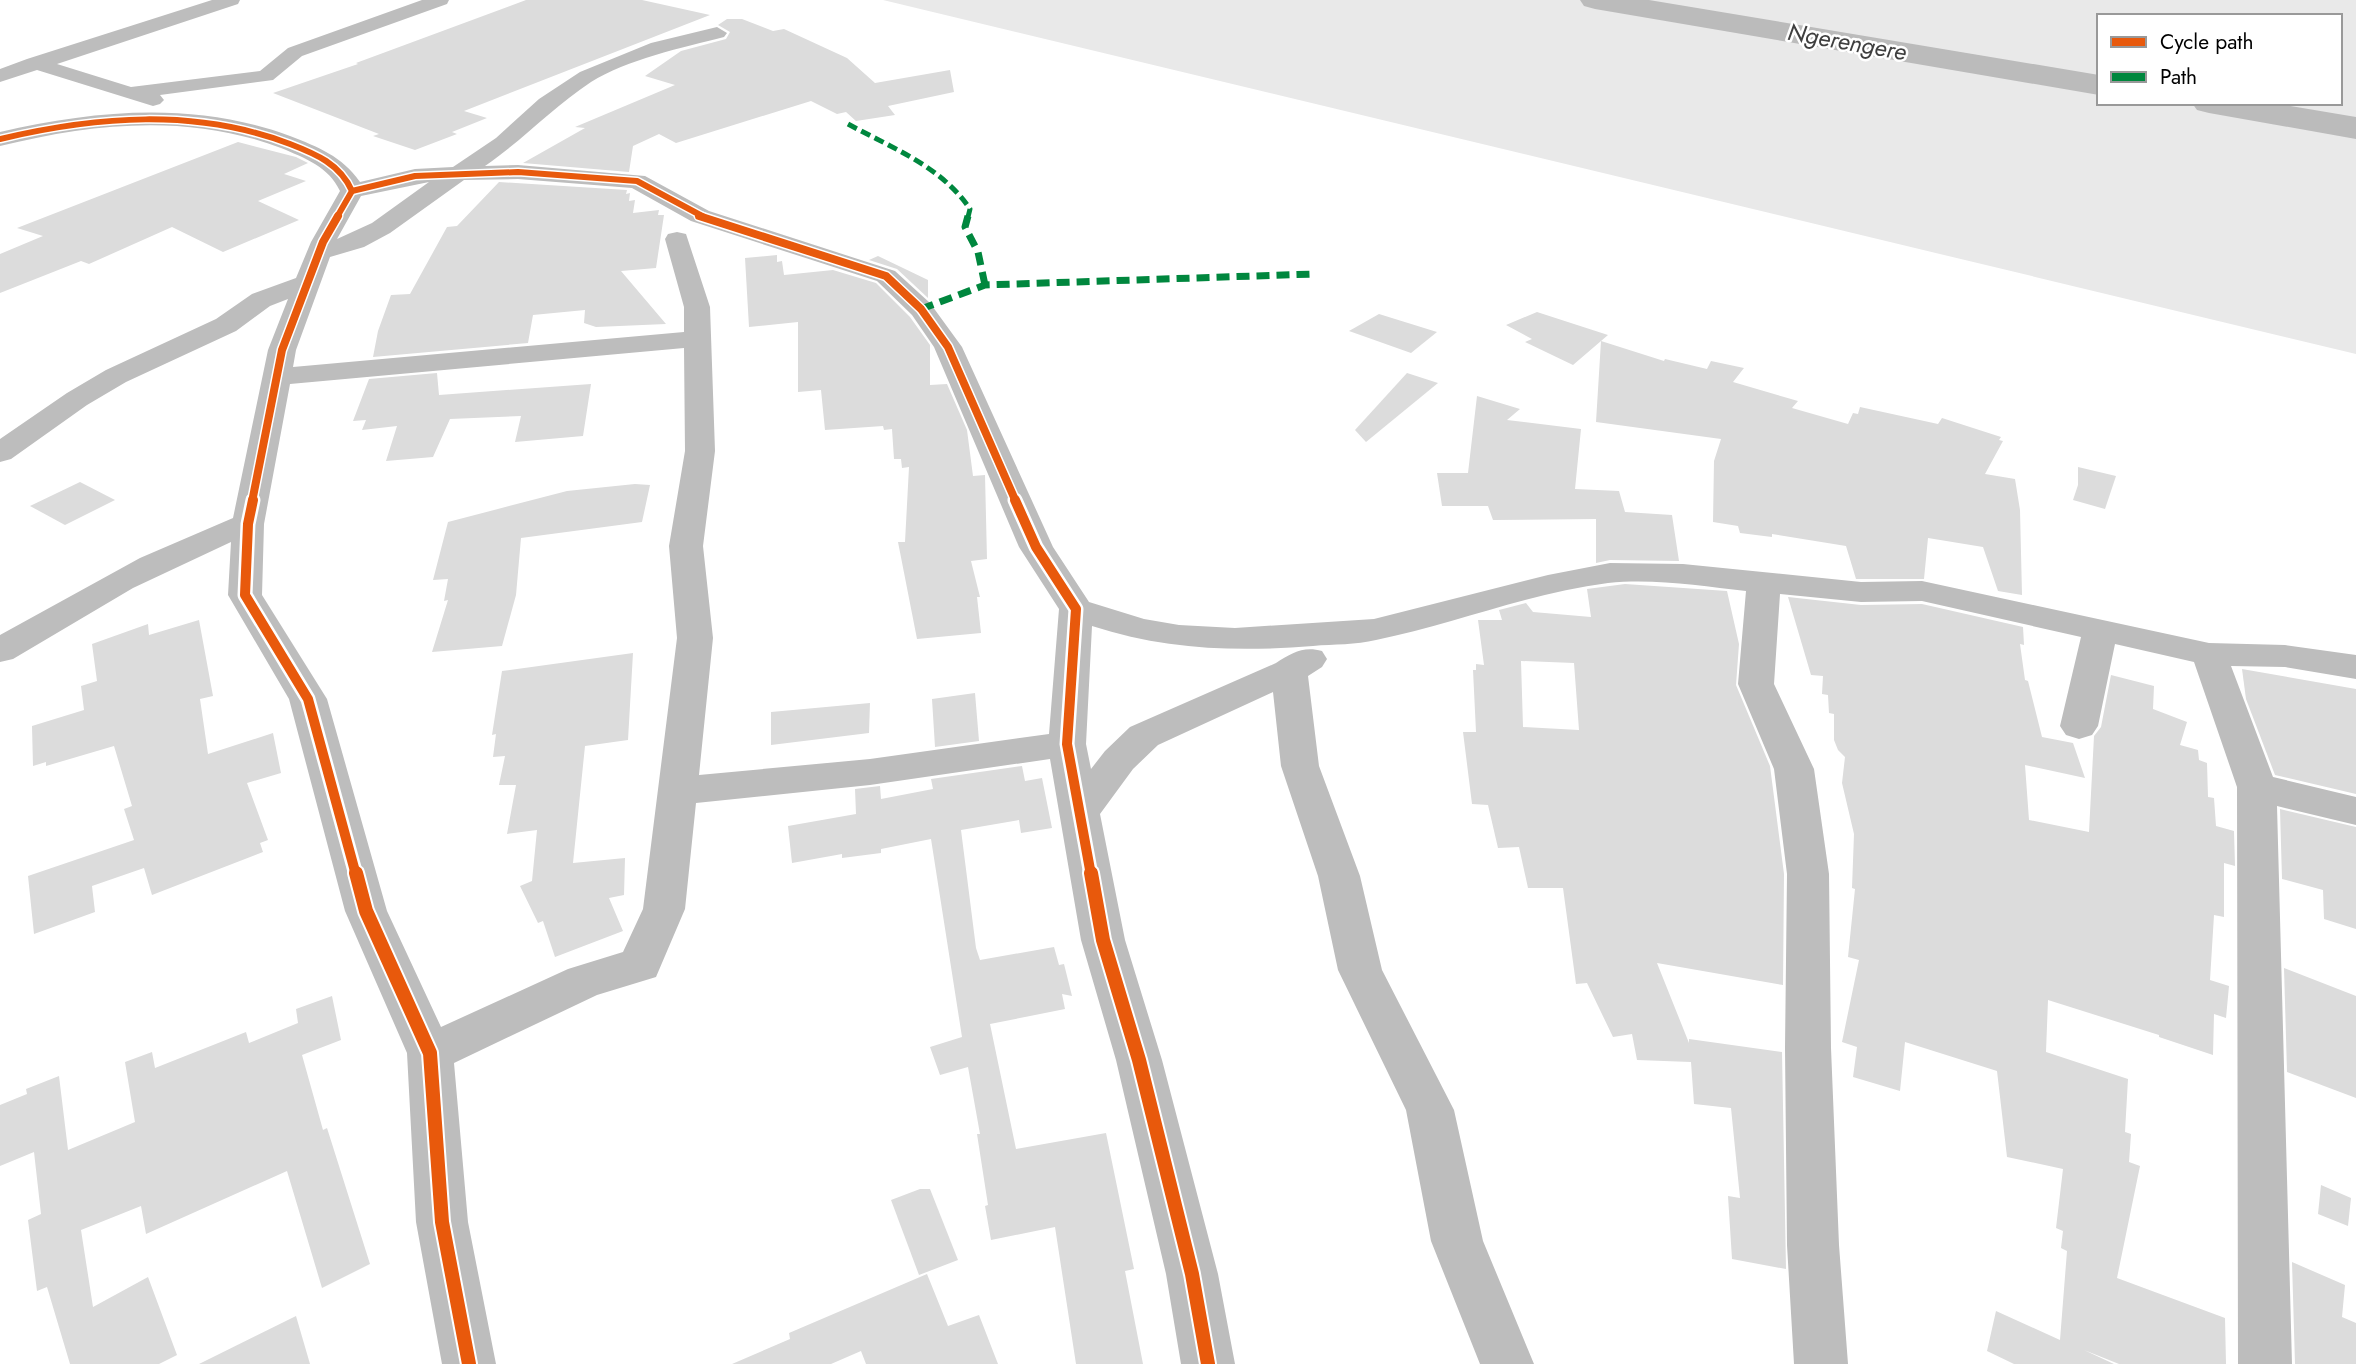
<svg xmlns="http://www.w3.org/2000/svg" width="2356" height="1364" font-family="Jost,sans-serif">
<style>
.green{fill:#e9e9e9;fill-rule:evenodd}
.lines{fill:none;stroke-linecap:round;stroke-linejoin:round}
.river{fill:#bbb;fill-rule:evenodd}
.building{fill:#dcdcdc;fill-rule:evenodd}
.street{fill:#bdbdbd;fill-rule:evenodd}
.quiet-far1{stroke:#00873e;stroke-width:5;stroke-dasharray:10 5;stroke-linecap:butt}
.quiet{stroke:#00873e;stroke-width:7;stroke-dasharray:13 7;stroke-linecap:butt}
.cycleway-far3-casing{stroke:#fff;stroke-width:9}
.cycleway-far2-casing{stroke:#fff;stroke-width:11}
.cycleway-far1-casing{stroke:#fff;stroke-width:15}
.cycleway-casing{stroke:#fff;stroke-width:18}
.cycleway-far3{stroke:#e8590c;stroke-width:6}
.cycleway-far2{stroke:#e8590c;stroke-width:8}
.cycleway-far1{stroke:#e8590c;stroke-width:10}
.cycleway{stroke:#e8590c;stroke-width:14}
.labels{text-anchor:middle;stroke-width:5;stroke-linejoin:round;paint-order:stroke}
.far-water-label{font-size:24px;font-style:italic;fill:#3f3f3f;stroke:#fff}
</style>
<rect width="100%" height="100%" fill="#fff"/>
<path class="green" d="M883,0H2356V354ZM2099,16H2340V103H2099Z"/>
<g class="lines">
<g class="river">
<path d="M1580,0H1649L2099,75V95L1595,9L1584,6Z"/>
<path d="M2192,103H2272L2356,117V139L2209,113L2197,110Z"/>
</g>
</g>
<g class="building">
<path d="M526,0H642L710,15L464,111L487,118L452,132L457,134L415,150L373,136L379,134L273,93L358,64L356,63Z"/>
<path d="M727,19H742L773,31L784,29L847,58L875,83L950,70L954,92L888,106L895,115L856,121L846,112L837,114L811,101L676,143L659,134L633,146L629,172L523,163L585,128L575,127L675,85L645,76L681,51L726,39L730,32L718,25Z"/>
<path d="M238,142L296,157L308,163L284,174L306,181L258,201L299,220L223,252L172,227L89,264L81,261L0,293V254L43,236L17,228Z"/>
<path d="M499,182L627,190L626,194L630,193L629,201L635,200L633,213L659,210L658,215H664L656,268L621,271L666,324L596,327L584,323L585,310L533,315L528,343L373,357L378,331L391,295L410,294L447,227L457,226Z"/>
<path d="M777,255V262L782,261L784,275L833,270L876,283L910,317L930,345V385L947,384L967,430L973,476L985,475L987,559L971,561L980,597H977L981,633L917,639L898,542H905L909,467L902,468L901,459H894L892,429L884,430L883,426L825,430L821,390L798,392V322L749,327L745,258Z"/>
<path d="M878,256L928,280V298L897,269L869,260Z"/>
<path d="M1537,312L1574,324L1608,335L1573,365L1525,342L1532,339L1506,325Z"/>
<path d="M1379,314L1437,332L1411,353L1349,331Z"/>
<path d="M1601,341L1664,361L1665,359L1707,369L1711,361L1744,368L1733,382L1798,401L1792,408L1848,424L1853,413L1858,414L1860,407L1938,424L1942,418L2001,437L1999,440L2003,441L1985,474L2015,479L2020,510L2022,595L1998,591L1983,547L1928,538L1924,579H1856L1846,546L1772,534V537L1740,533L1738,526L1713,522L1714,461L1721,439L1596,422Z"/>
<path d="M437,373L439,395L591,384L583,436L515,442L521,416L450,419L433,457L386,461L397,426L362,430L366,420L353,421L369,379Z"/>
<path d="M1407,373L1438,383L1366,442L1355,430Z"/>
<path d="M1477,396L1520,409L1507,420L1581,429L1575,489L1619,491L1625,512L1672,515L1679,561L1610,560L1596,563V519L1493,520L1488,506H1442L1437,473H1468Z"/>
<path d="M2078,467L2116,476L2105,509L2073,500L2078,485Z"/>
<path d="M80,482L115,500L65,525L30,506Z"/>
<path d="M635,484L650,485L642,522L521,538L516,595L502,646L432,652L448,600L444,601L448,579L433,580L448,522L567,491Z"/>
<path d="M1625,584L1727,591L1739,644L1736,685L1770,766L1784,874L1783,985L1657,963L1689,1043V1039L1782,1052L1786,1269L1732,1259L1728,1196L1740,1198L1731,1108L1694,1104L1691,1062L1637,1060L1632,1034L1613,1037L1587,983L1576,984L1563,888H1528L1519,847L1498,848L1488,805L1472,804L1463,732H1476L1473,670H1476V664L1484,665L1478,620H1502L1499,610L1526,603L1533,612L1591,617L1587,589ZM1521,661L1574,663L1579,730L1523,727Z"/>
<path d="M1788,597L1861,605L1922,604L2023,627L2024,645L2020,644L2025,680L2028,681L2042,737L2073,743L2085,778L2025,765L2029,820L2089,832L2094,736L2101,727L2111,675L2154,686L2153,709L2187,722L2180,745L2198,750L2199,760L2207,763L2208,797L2214,798L2216,826L2234,831L2235,866L2224,863V917L2214,915L2210,980L2229,986L2226,1018L2214,1014L2213,1055L2159,1037V1035L2048,1000L2046,1052L2128,1079L2125,1132L2131,1134L2129,1162L2140,1166L2117,1278L2225,1318L2226,1364H2119L2084,1350L2114,1364H2014L1987,1351L1996,1311L2060,1340L2067,1251L2061,1248L2063,1231L2056,1228L2063,1169L2007,1157L1997,1071L1905,1042L1900,1091L1853,1077L1857,1047L1842,1042L1859,960L1848,957L1855,889L1852,888L1854,834L1842,783L1845,757L1838,750L1834,740V714L1829,713L1828,695L1822,694L1823,676L1811,675Z"/>
<path d="M199,620L213,696L200,699L208,754L273,733L281,773L247,783L268,840L260,843L263,852L152,895L144,868L92,886L95,912L34,934L28,876L134,840L124,809L132,806L114,746L46,766V762L33,766L32,726L84,710L81,686L97,681L92,644L148,624L149,635Z"/>
<path d="M633,653L628,740L585,746L573,863L625,858L624,895L609,898L623,931L555,957L543,921L538,923L520,886L532,881L537,830L507,834L516,785H499L505,756L493,757L496,734L492,735L502,671Z"/>
<path d="M2242,669L2356,689V794L2275,775L2246,699Z"/>
<path d="M975,693L979,741L935,747L932,699Z"/>
<path d="M870,703L869,733L771,745V712Z"/>
<path d="M1022,766L1025,781L1042,778L1052,828L1021,833L1019,820L961,830L976,948L980,960L1054,947L1059,965L1064,964L1072,996L1062,994L1065,1009L990,1024L1016,1149L1106,1133L1134,1269L1125,1271L1143,1364H1076L1055,1227L991,1240L985,1206L988,1205L977,1134H980L968,1067L940,1075L930,1047L962,1037L931,839L881,849V853L842,858V854L792,863L788,826L856,814L855,789L880,786L881,799L933,789L931,779Z"/>
<path d="M2280,809L2356,827V929L2324,919L2323,890L2282,879Z"/>
<path d="M2284,968L2356,996V1098L2287,1072Z"/>
<path d="M332,996L341,1040L302,1055L323,1130L327,1128L370,1264L322,1288L287,1171L146,1234L141,1206L81,1230L93,1307L148,1277L177,1355L159,1364H70L47,1287L37,1291L28,1220L41,1214L34,1152L0,1166V1105L27,1094L26,1089L59,1076L68,1150L135,1122L125,1062L152,1052L155,1068L246,1032L249,1043L298,1023L296,1009Z"/>
<path d="M2321,1185L2351,1198L2348,1226L2318,1214Z"/>
<path d="M920,1189H930L958,1260L919,1275L891,1200Z"/>
<path d="M2292,1262L2345,1285L2342,1317L2356,1323V1364H2295Z"/>
<path d="M927,1274L948,1326L979,1315L998,1364H866L861,1351L831,1364H732L790,1339L789,1333Z"/>
<path d="M296,1316L310,1364H199Z"/>
</g>
<g class="lines">
<g class="street">
<path d="M212,0H240L238,4L57,64L131,87L260,71L288,48L422,0H449L447,4L302,56L273,80L160,95L164,100L160,104L153,106L37,70L0,82V69L27,59Z"/>
<path d="M717,27L727,33L724,37C684,47 626,60 591,82C553,107 523,140 485,166L518,165L645,176L709,211L895,271L930,303L962,347L1053,547L1089,602L1144,619L1179,625L1235,628L1374,619L1548,575L1610,563L1683,564L1861,582L1922,581L2209,643L2285,645L2356,655V679L2285,667L2231,666L2273,777L2356,797V825L2277,806L2292,1364H2238L2237,787L2194,662L2115,644L2098,726L2092,735L2079,739L2066,735L2060,726L2081,637L1922,601L1861,602L1780,594L1774,684L1814,769L1829,874L1831,1048L1839,1245L1848,1364H1794L1787,1245L1785,1048L1787,874L1774,769L1738,684L1746,591C1702,586 1653,578 1608,583C1529,593 1454,624 1376,640C1356,645 1334,644 1313,646C1237,652 1166,650 1092,626L1086,744L1091,769L1105,751L1130,727L1276,663C1292,653 1303,646 1322,651L1327,659L1322,667L1308,676L1319,766L1360,876L1382,970L1454,1110L1483,1241L1534,1364H1480L1431,1241L1406,1110L1338,970L1318,876L1281,766L1273,692L1158,745L1133,769L1100,814L1125,940L1162,1060L1218,1274L1235,1364H1181L1166,1274L1116,1060L1081,940L1050,759L870,785L696,803L685,909L656,977L597,995L454,1063L468,1222L496,1364H442L416,1222L407,1053L345,911L289,699L228,595L231,542L133,588L13,659L0,662V635L140,558L233,518L268,350L288,299L270,306L236,331L126,382L87,405L11,459L0,462V439L67,393L106,370L216,319L252,294L296,278L311,242L340,191C329,167 305,158 281,148C189,113 93,123 0,146V132C96,110 195,101 290,136C318,147 342,156 360,182L415,169L453,167L496,138L539,99L580,72L651,43ZM518,179L632,188L691,221L877,281L912,315L934,347L1019,547L1059,609L1049,734L870,759L699,775L713,638L703,546L715,451L710,307L686,234L677,232L668,234L665,239L684,307V332L293,367L296,350L330,257L364,247L390,233L464,180ZM429,182L372,223L337,239L361,196ZM684,348L685,451L669,546L677,638L643,909L623,952L568,969L441,1027L387,911L327,699L262,595L264,524L290,384Z"/>
</g>
<path class="quiet-far1" d="M848,124C892,148 941,166 970,209L968,217"/>
<g class="quiet">
<path d="M968,216L965,227L978,252L985,285"/>
<path d="M921,309L985,285L1314,274"/>
</g>
<defs>
<g id="cycleway-far3">
<path d="M0,139C97,116 195,108 290,144C316,154 340,164 352,191L337,217"/>
<path d="M352,191L415,176L518,172L637,181L704,217"/>
</g>
<g id="cycleway-far2">
<path d="M699,216L886,276L921,309L948,347L1016,502"/>
<path d="M252,502L282,350L323,242L338,216"/>
</g>
<g id="cycleway-far1">
<path d="M253,500L248,524L245,595L308,699L356,875"/>
<path d="M1015,500L1036,547L1076,609L1067,744L1091,875"/>
</g>
<g id="cycleway">
<path d="M356,873L366,911L430,1053L442,1222L469,1364"/>
<path d="M1091,873L1103,940L1139,1060L1192,1274L1208,1364"/>
</g>
</defs>
<use href="#cycleway-far3" class="cycleway-far3-casing"/>
<use href="#cycleway-far2" class="cycleway-far2-casing"/>
<use href="#cycleway-far1" class="cycleway-far1-casing"/>
<use href="#cycleway" class="cycleway-casing"/>
<use href="#cycleway-far3" class="cycleway-far3"/>
<use href="#cycleway-far2" class="cycleway-far2"/>
<use href="#cycleway-far1" class="cycleway-far1"/>
<use href="#cycleway" class="cycleway"/>
</g>
<g class="labels">
<g class="far-water-label">
<text transform="translate(1847 42) rotate(10)" y="8">Ngerengere</text>
</g>
</g>
<rect x="2097" y="14" width="245" height="91" fill="#ffffff" stroke="#999999" stroke-width="2"/>
<rect x="2111" y="37" width="35" height="10" fill="#e8590c" stroke="#999999" stroke-width="2"/>
<text x="2160" y="49" font-size="21" fill="#000000">Cycle path</text>
<rect x="2111" y="72" width="35" height="10" fill="#00873e" stroke="#999999" stroke-width="2"/>
<text x="2160" y="84" font-size="21" fill="#000000">Path</text>
</svg>
